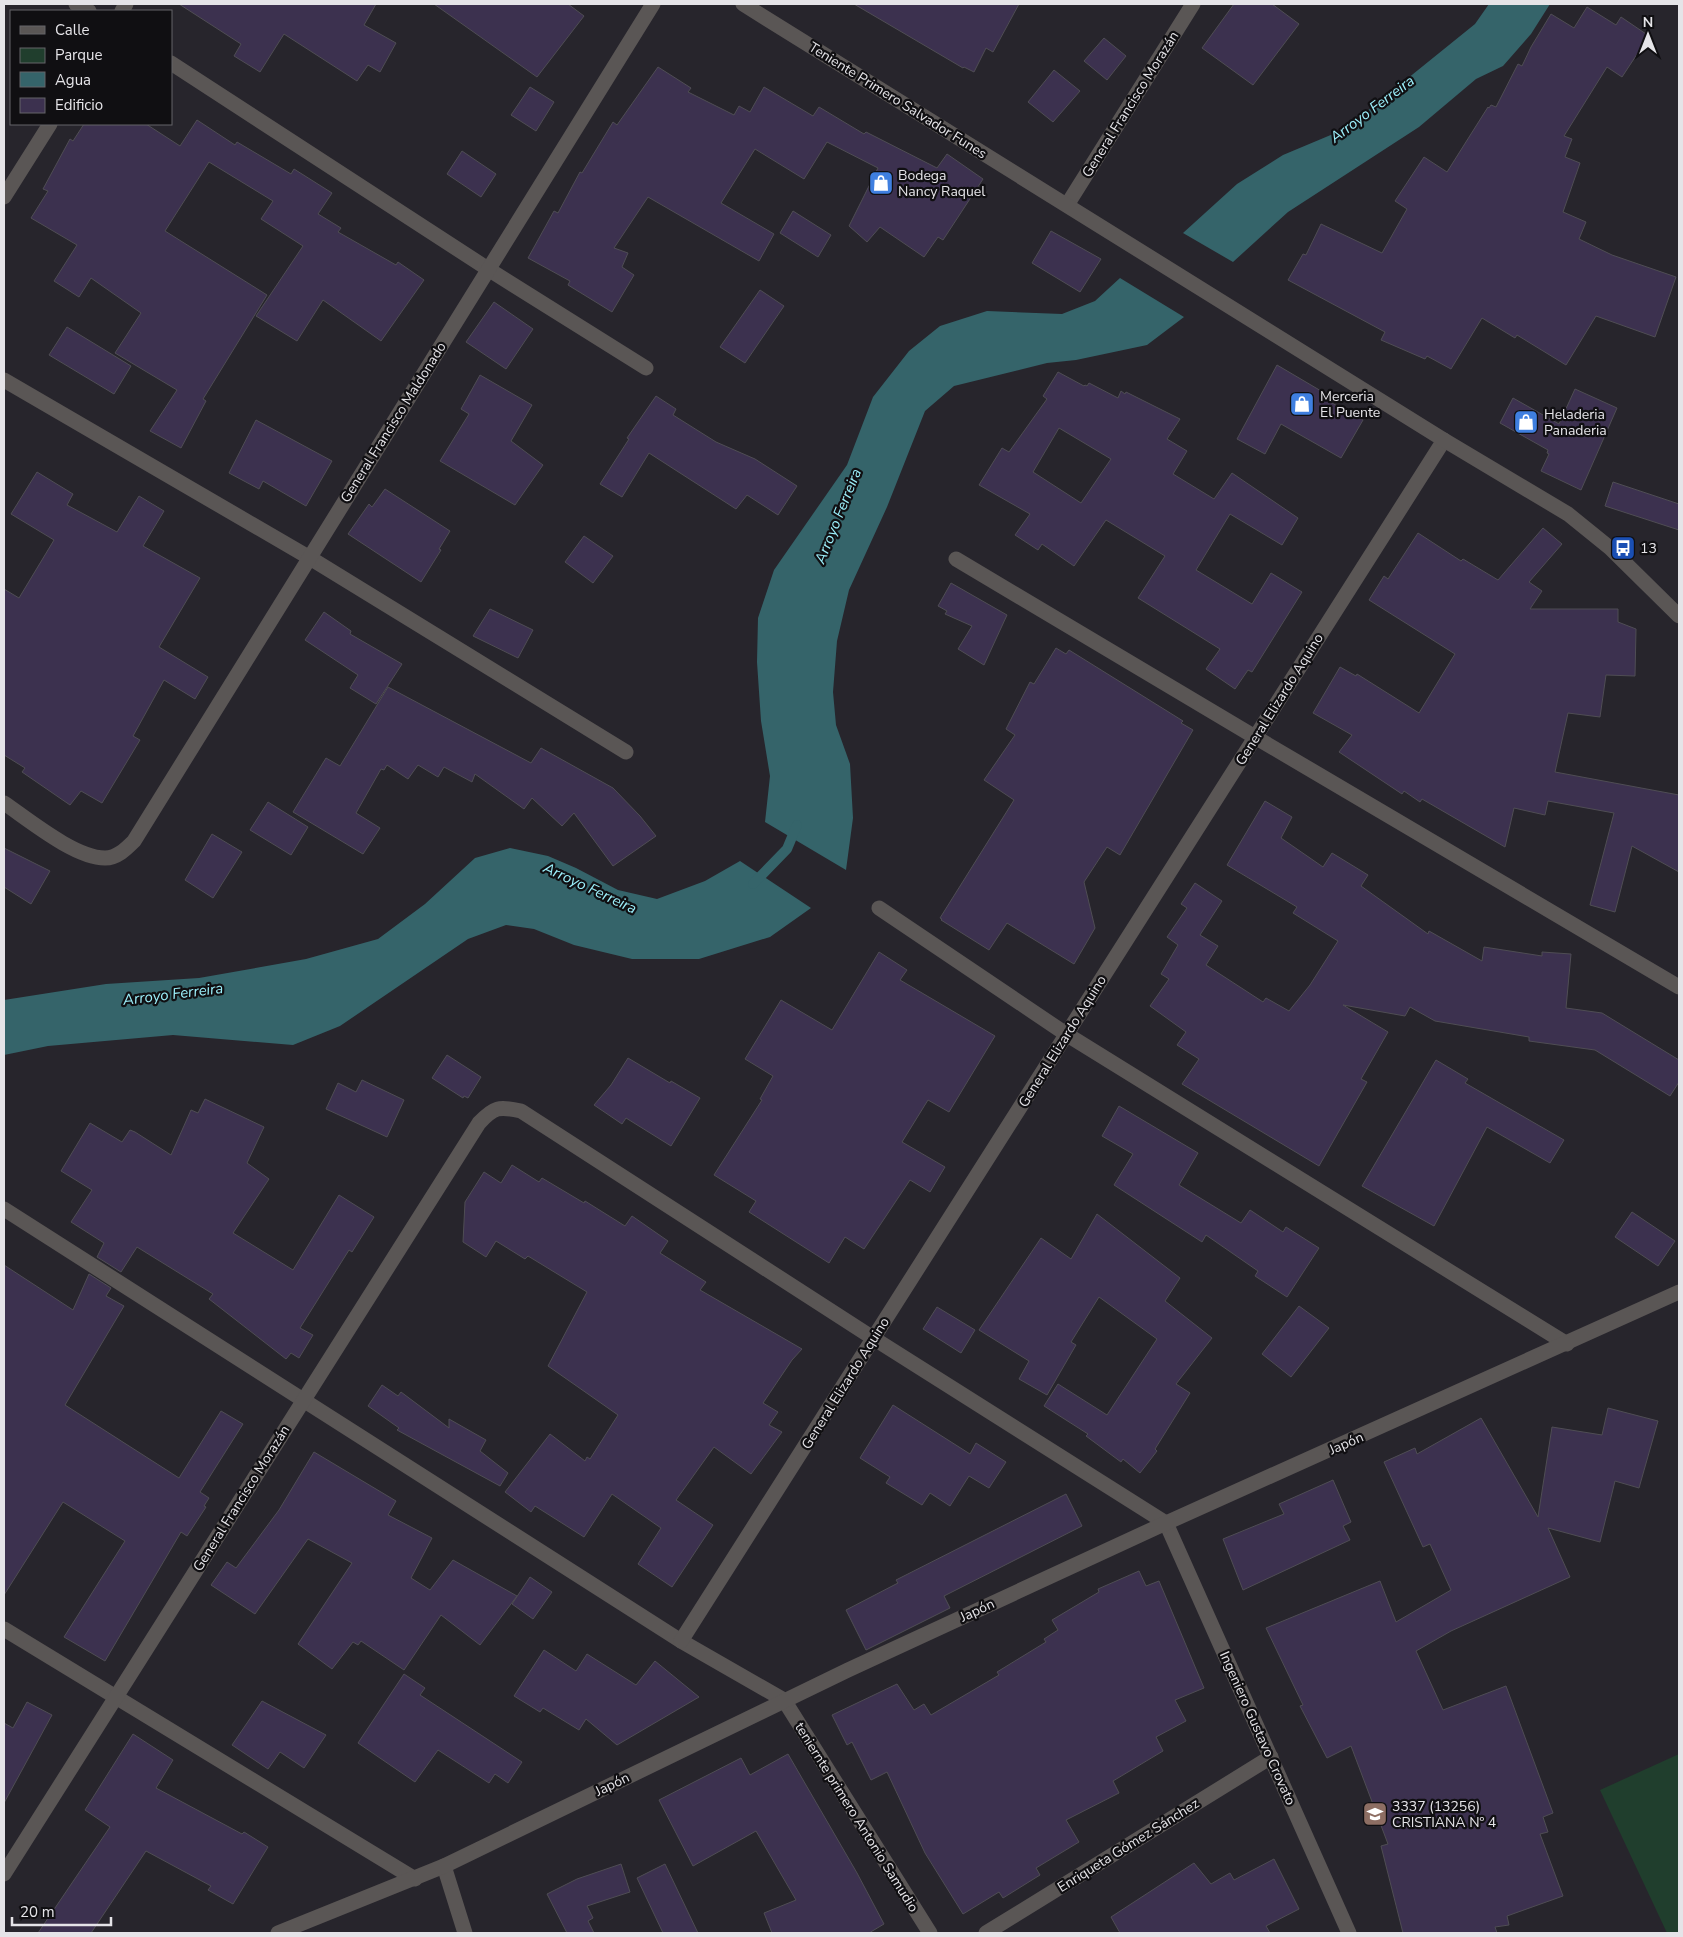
<svg xmlns="http://www.w3.org/2000/svg" width="1683" height="1937" font-family="'Nunito Sans',sans-serif">
<style>
.green{fill:#203e2d}
.water{fill:#35646a}
.lines{fill:none;stroke-linecap:round;stroke-linejoin:round}
.stream{stroke:#35646a;stroke-width:10}
.building{fill:#3c314f;stroke:#4f4d54;fill-rule:evenodd}
.minor{stroke:#5a5655;stroke-width:15}
.tertiary{stroke:#5a5655;stroke-width:15}
.labels{text-anchor:middle;stroke-width:4.5;stroke-linejoin:round;paint-order:stroke}
.street-label{font-size:14px;fill:#e5e4e8;stroke:#100f12}
.poi-label{font-size:14px;fill:#e5e4e8;stroke:#100f12;text-anchor:start}
.water-label{font-size:15px;font-style:italic;fill:#9cf0fb;stroke:#100f12}
</style>
<rect width="100%" height="100%" fill="#27252c"/>
<path class="green" d="M1679,1754V1933H1667L1600,1790Z"/>
<g class="water">
<path d="M1489,4H1550L1531,34L1503,66L1476,79L1419,127L1288,212L1233,262L1183,233L1237,184L1283,155L1345,129L1475,24Z"/>
<path d="M1120,278L1184,317L1147,345L1076,360L1047,363L954,386L925,411L887,507L849,590L837,641L833,692L836,725L850,764L853,818L846,870L765,822L770,776L761,721L757,662L758,618L774,570L847,465L873,397L909,351L940,326L987,311L1062,314L1095,301Z"/>
<path d="M510,848L548,856L576,868L618,890L657,899L705,881L740,861L811,908L770,937L699,959H632L574,945L534,929L506,925L468,939L340,1026L293,1045L173,1035L48,1046L4,1055V1000L106,984L199,978L306,959L378,939L425,904L475,858Z"/>
</g>
<g class="lines">
<path class="stream" d="M753,884L787,849L797,825"/>
</g>
<g class="building">
<path d="M179,4H376L364,25L396,43L380,72L368,65L357,81L284,34L260,72L234,56L241,44Z"/>
<path d="M434,4H568L584,16L537,77Z"/>
<path d="M854,4H1019L993,52L986,48L974,72L964,67L963,68Z"/>
<path d="M1234,4H1272L1299,24L1253,85L1202,48Z"/>
<path d="M1587,7L1616,25L1621,17L1649,36L1622,77L1607,67L1564,136L1572,139L1565,157L1580,163L1563,212L1586,222L1579,239L1612,255L1676,277L1655,337L1596,316L1566,365L1517,335L1515,338L1482,318L1451,369L1427,356L1425,359L1381,340L1385,332L1288,280L1303,254L1306,255L1321,224L1382,253L1407,209L1395,201L1424,157L1447,172L1488,107L1489,108L1491,105L1496,107L1518,64L1522,66L1531,47L1551,14L1574,28Z"/>
<path d="M1104,38L1126,56L1107,80L1084,61Z"/>
<path d="M658,67L691,88L688,92L734,115L739,106L750,112L764,87L813,116L819,107L864,134L866,132L937,168L947,154L983,179L943,240L938,237L924,257L880,227L867,242L849,226L878,168L827,142L804,179L755,149L721,203L774,234L759,261L648,197L614,248L628,253L622,267L634,275L612,312L568,285L570,281L528,258L554,211L558,213L580,172L582,173L613,122L617,125Z"/>
<path d="M1054,70L1080,91L1053,122L1028,102Z"/>
<path d="M530,87L554,102L536,131L511,115Z"/>
<path d="M197,120L235,145L237,142L291,174L294,169L332,193L318,214L341,228L338,232L396,265L398,262L424,280L381,341L323,300L297,341L256,316L303,246L261,219L273,201L209,162L165,231L267,295L203,399L206,401L181,448L150,431L177,390L115,353L141,313L91,278L79,297L54,281L77,245L31,218L48,191L43,189L70,139L73,141L84,124H146L180,146Z"/>
<path d="M462,151L496,174L481,197L447,174Z"/>
<path d="M793,211L831,235L818,257L780,233Z"/>
<path d="M1051,231L1101,259L1080,292L1032,263Z"/>
<path d="M760,290L784,306L745,363L720,347Z"/>
<path d="M494,302L533,329L506,369L466,342Z"/>
<path d="M67,327L131,366L114,394L49,355Z"/>
<path d="M1277,365L1333,398L1330,402L1363,420L1341,458L1281,424L1265,454L1237,439Z"/>
<path d="M1058,372L1084,386L1085,385L1087,386L1089,383L1118,398L1121,391L1125,394L1126,392L1180,419L1167,439L1187,451L1173,474L1214,499L1232,473L1298,518L1282,545L1230,514L1196,570L1252,604L1271,573L1302,592L1252,672L1248,670L1235,689L1206,669L1220,649L1138,598L1165,556L1106,520L1074,566L1042,544L1038,550L1015,535L1030,514L979,485L1002,448L1009,452L1047,399L1043,396ZM1059,428L1111,459L1081,503L1033,472Z"/>
<path d="M480,375L532,405L511,441L543,465L515,505L440,461L469,414L461,409Z"/>
<path d="M1575,389L1617,408L1581,490L1541,471L1549,454L1547,453L1548,450L1500,423L1513,398L1559,424Z"/>
<path d="M656,396L676,409L673,415L716,442L755,459L797,486L778,515L747,495L736,509L649,453L622,497L600,484L629,439L627,438Z"/>
<path d="M256,420L332,461L306,506L263,481L259,489L229,473Z"/>
<path d="M37,472L73,494L67,505L117,532L139,496L164,511L143,546L200,578L159,647L208,677L195,699L164,680L133,736L140,740L102,803L81,791L70,805L22,772L25,768L4,755V589L19,598L54,540L11,514Z"/>
<path d="M1613,482L1679,504V530L1605,506Z"/>
<path d="M385,489L450,531L439,549L441,550L421,582L348,534L369,504L372,507Z"/>
<path d="M1543,528L1562,544L1529,582L1542,591L1530,609H1618V622L1636,629L1635,676L1606,675L1600,717L1568,713L1555,772L1679,795V872L1632,846L1615,912L1590,905L1614,813L1548,801L1545,815L1514,808L1505,847L1422,799L1420,802L1404,791L1402,794L1339,752L1352,735L1313,713L1340,667L1356,676L1357,674L1419,713L1455,654L1369,600L1384,576L1388,579L1418,533L1461,561L1463,559L1498,580Z"/>
<path d="M584,536L613,556L593,583L565,562Z"/>
<path d="M951,583L1007,615L984,665L958,649L972,626L945,614L947,611L938,606Z"/>
<path d="M490,609L533,630L518,658L473,636Z"/>
<path d="M324,612L351,631L350,634L402,664L376,704L350,688L358,675L305,640Z"/>
<path d="M1056,648L1066,654L1069,650L1183,721L1181,723L1193,730L1120,855L1107,847L1084,882L1095,928L1074,964L1007,923L989,950L941,920L942,919L940,918L1014,800L984,780L1015,735L1006,729L1030,682L1034,684Z"/>
<path d="M388,687L531,763L541,748L613,788L640,816L656,836L613,866L574,813L562,826L532,798L524,809L475,774L472,782L444,767L438,777L418,765L408,779L387,765L384,770L381,769L356,813L380,828L363,854L293,812L326,758L340,766Z"/>
<path d="M1265,801L1292,817L1281,838L1323,867L1332,853L1368,875L1361,886L1428,934L1429,931L1482,961L1484,947L1542,956V952L1571,954L1566,1008L1602,1013L1679,1060V1082L1670,1096L1595,1050L1529,1041V1037L1435,1021L1410,1007L1405,1016L1343,1005L1388,1032L1361,1079L1367,1082L1319,1166L1182,1084L1199,1059L1177,1045L1186,1032L1150,1006L1169,979L1161,974L1178,945L1167,937L1187,908L1181,904L1195,883L1222,901L1200,935L1218,946L1206,965L1263,1002L1266,998L1289,1011L1310,985L1338,941L1293,913L1297,907L1227,865Z"/>
<path d="M268,802L308,827L291,855L250,830Z"/>
<path d="M212,834L242,852L213,898L185,880Z"/>
<path d="M4,848L50,871L31,904L4,887Z"/>
<path d="M879,952L907,970L900,980L995,1036L949,1112L928,1100L902,1142L945,1167L930,1192L910,1180L864,1249L845,1237L829,1263L749,1212L756,1201L714,1175L762,1100L760,1099L773,1076L745,1059L781,1000L832,1030Z"/>
<path d="M447,1055L481,1077L468,1098L464,1096L463,1098L432,1078Z"/>
<path d="M628,1058L670,1083L671,1081L700,1098L671,1146L626,1118L622,1124L594,1105L611,1085Z"/>
<path d="M1436,1060L1468,1079L1465,1083L1564,1140L1550,1163L1487,1127L1434,1226L1362,1186Z"/>
<path d="M362,1080L404,1100L387,1137L326,1109L338,1083L356,1092Z"/>
<path d="M205,1099L264,1127L247,1163L269,1179L233,1233L293,1270L339,1195L374,1217L352,1252L349,1250L300,1328L313,1335L299,1358L291,1353L286,1359L209,1299L213,1294L137,1247L121,1272L97,1257L104,1243L71,1222L92,1190L61,1171L90,1123L122,1142L130,1130L135,1132L171,1155L191,1110L198,1113Z"/>
<path d="M1119,1106L1198,1153L1179,1185L1241,1223L1250,1210L1283,1232L1286,1227L1319,1248L1287,1297L1255,1276L1258,1271L1206,1235L1202,1242L1114,1185L1133,1154L1102,1136Z"/>
<path d="M512,1165L539,1182L542,1178L584,1203L585,1201L625,1226L632,1216L668,1241L660,1253L706,1282L700,1290L802,1349L792,1360L763,1403L778,1412L769,1425L782,1432L751,1474L714,1447L676,1500L713,1525L672,1587L638,1564L661,1528L612,1494L584,1537L535,1506L531,1512L505,1492L550,1434L585,1461L587,1457L590,1459L618,1415L548,1366L587,1292L528,1256L525,1259L496,1241L486,1257L463,1242L465,1202L484,1172L501,1183Z"/>
<path d="M1632,1212L1675,1241L1658,1266L1615,1237Z"/>
<path d="M1097,1214L1180,1278L1165,1301L1212,1338L1176,1384L1190,1393L1155,1449L1157,1451L1140,1473L1123,1459L1121,1462L1086,1436L1088,1434L1044,1406L1058,1384L1107,1415L1157,1339L1099,1297L1071,1342L1076,1345L1047,1395L1019,1379L1029,1361L979,1330L1041,1238L1071,1259Z"/>
<path d="M4,1265L73,1310L89,1274L111,1288L106,1296L124,1306L65,1405L179,1478L221,1411L243,1424L200,1492L209,1498L204,1506L206,1507L187,1536L181,1532L105,1661L64,1637L125,1541L63,1502L4,1595Z"/>
<path d="M1299,1306L1329,1328L1291,1377L1262,1354Z"/>
<path d="M937,1307L975,1330L961,1353L923,1329Z"/>
<path d="M382,1385L398,1396L401,1392L449,1428V1419L486,1440L480,1451L508,1473L500,1486L397,1430L399,1428L368,1406Z"/>
<path d="M893,1405L970,1454L976,1443L1006,1462L989,1488L969,1476L950,1506L930,1493L922,1505L886,1483L890,1477L860,1458Z"/>
<path d="M1608,1408L1658,1421L1639,1488L1615,1481L1600,1542L1548,1528L1570,1577L1451,1631L1416,1651L1443,1710L1506,1686L1553,1813L1543,1817L1548,1832L1540,1834L1563,1896L1507,1916L1509,1925L1495,1927L1497,1933H1403L1381,1846L1388,1844L1351,1746L1327,1758L1300,1706L1303,1705L1266,1628L1380,1581L1396,1622L1451,1590L1430,1544L1423,1547L1384,1462L1415,1448L1417,1454L1481,1418L1538,1517L1552,1427L1602,1435Z"/>
<path d="M314,1452L396,1501L388,1515L432,1538L411,1578L430,1590L453,1560L517,1596L480,1645L441,1615L404,1670L361,1641L358,1645L353,1642L332,1669L298,1644L352,1563L308,1539L255,1614L211,1585L227,1562L236,1568L279,1510Z"/>
<path d="M1333,1480L1351,1522L1343,1526L1350,1540L1243,1590L1223,1539L1284,1514L1279,1504Z"/>
<path d="M1066,1494L1082,1526L944,1596L950,1608L866,1650L846,1610L898,1583L896,1580Z"/>
<path d="M1139,1571L1146,1586L1159,1581L1204,1688L1175,1700L1186,1721L1156,1737L1163,1751L1113,1781L1119,1793L1066,1820L1079,1842L1036,1868L1040,1875L1003,1898L999,1892L963,1914L925,1853L887,1772L871,1780L852,1742L847,1745L832,1715L897,1684L914,1710L924,1704L931,1715L999,1675L997,1672L1046,1642L1044,1639L1058,1630L1052,1620L1099,1592L1098,1589Z"/>
<path d="M530,1577L552,1592L533,1619L512,1604Z"/>
<path d="M544,1650L576,1671L587,1654L636,1685L655,1661L699,1697L617,1745L586,1719L579,1730L543,1708L540,1712L514,1696Z"/>
<path d="M404,1674L425,1688L420,1695L522,1762L508,1783L495,1774L489,1783L438,1750L415,1782L358,1743Z"/>
<path d="M262,1701L326,1735L304,1768L280,1752L268,1769L232,1745Z"/>
<path d="M27,1702L52,1715L4,1803V1723L13,1728Z"/>
<path d="M133,1734L173,1760L156,1788L242,1834L244,1832L268,1847L233,1904L208,1890L211,1886L146,1851L91,1933H38L110,1827L85,1810Z"/>
<path d="M788,1754L857,1873L884,1924L869,1933H772L764,1913L796,1900L756,1831L693,1866L659,1800L741,1758L750,1775Z"/>
<path d="M1274,1859L1299,1909L1266,1926L1270,1933H1120L1111,1917L1194,1863L1211,1884L1230,1873L1234,1880Z"/>
<path d="M621,1864L630,1892L587,1906L593,1918L588,1921L594,1933H567L547,1894L577,1879Z"/>
<path d="M665,1864L698,1933H663L637,1878Z"/>
</g>
<g class="lines">
<g class="minor">
<path d="M76,4L89,11"/>
<path d="M122,11L126,4"/>
<path d="M171,63L488,269L646,368"/>
<path d="M4,197L50,124"/>
<path d="M1067,205L1193,4"/>
<path d="M4,380L310,558L626,752"/>
<path d="M956,559L1255,737L1679,987"/>
<path d="M4,803C29,820 75,858 105,858C117,858 126,849 134,841L653,4"/>
<path d="M879,908L1066,1034L1567,1344"/>
<path d="M4,1209L681,1641L784,1700L930,1933"/>
<path d="M4,1629L415,1879"/>
<path d="M681,1641L1444,440"/>
<path d="M444,1866L465,1933"/>
<path d="M4,1874L479,1123C494,1107 499,1106 521,1111L873,1338L1166,1523L1349,1933"/>
<path d="M986,1933L1271,1757"/>
</g>
<g class="tertiary">
<path d="M743,4L1444,440L1568,514L1610,548L1679,616"/>
<path d="M278,1933L444,1866L848,1670L1166,1523L1679,1292"/>
</g>
</g>
<defs>
<symbol id="shop-square" viewBox="-11 -11 22 22"><rect x="-9" y="-9" width="18" height="18" rx="4" fill="#3f7fe0" stroke="#100f12"/><path d="M-5-2.5h2.3a2.7 3.5 0 0 1 5.4 0H5L5.5 6h-11ZM-1.5-2.5h3a1.5 2.3 0 0 0-3 0Z" fill="#fff"/></symbol>
<symbol id="bus-square" viewBox="-11 -11 22 22"><rect x="-9" y="-9" width="18" height="18" rx="4" fill="#1a4fb4" stroke="#100f12"/><path d="M-5-6H5V4H4V6H2V4H-2V6H-4V4H-5ZM-3.5-4V0h7V-4ZM-3.5 1.2v1.5H-2V1.2ZM2 1.2v1.5H3.5V1.2Z" fill="#fff"/></symbol>
<symbol id="school-square" viewBox="-11 -11 22 22"><rect x="-9" y="-9" width="18" height="18" rx="4" fill="#8d6e63" stroke="#100f12"/><path d="M0-5L7-2L0 1L-7-2ZM-4 1L0 2.5L4 1V4Q0 6-4 4Z" fill="#fff"/></symbol>
</defs>
<g fill-rule="evenodd">
<use href="#shop-square" x="867" y="169" width="28" height="28"/>
<use href="#shop-square" x="1288" y="390" width="28" height="28"/>
<use href="#shop-square" x="1512" y="408" width="28" height="28"/>
<use href="#bus-square" x="1609" y="534" width="28" height="28"/>
<use href="#school-square" x="1361" y="1800" width="28" height="28"/>
</g>
<g class="labels">
<g class="street-label">
<text transform="translate(898 100) rotate(32)" y="5">Teniente Primero Salvador Funes</text>
<text transform="translate(1130 104) rotate(-58)" y="5">General Francisco Morazán</text>
<text transform="translate(393 422) rotate(-58)" y="5">General Francisco Maldonado</text>
<text transform="translate(1279 699) rotate(-58)" y="5">General Elizardo Aquino</text>
<text transform="translate(1062 1041) rotate(-58)" y="5">General Elizardo Aquino</text>
<text transform="translate(845 1383) rotate(-58)" y="5">General Elizardo Aquino</text>
<text transform="translate(1346 1443) rotate(-24)" y="5">Japón</text>
<text transform="translate(241 1498) rotate(-58)" y="5">General Francisco Morazán</text>
<text transform="translate(977 1610) rotate(-25)" y="5">Japón</text>
<text transform="translate(1258 1728) rotate(66)" y="5">Ingeniero Gustavo Crovato</text>
<text transform="translate(612 1784) rotate(-26)" y="5">Japón</text>
<text transform="translate(857 1817) rotate(58)" y="5">teniernte primero Antonio Samudio</text>
<text transform="translate(1128 1845) rotate(-32)" y="5">Enriqueta Gómez Sánchez</text>
</g>
<g class="poi-label">
<text x="898" y="180">Bodega<tspan x="898" dy="16">Nancy Raquel</tspan></text>
<text x="1320" y="401">Merceria<tspan x="1320" dy="16">El Puente</tspan></text>
<text x="1544" y="419">Heladeria<tspan x="1544" dy="16">Panaderia</tspan></text>
<text x="1640" y="553">13</text>
<text x="1392" y="1811">3337 (13256)<tspan x="1392" dy="16">CRISTIANA Nº 4</tspan></text>
</g>
<g class="water-label">
<text transform="translate(1372 109) rotate(-37)" y="5">Arroyo Ferreira</text>
<text transform="translate(838 516) rotate(-68)" y="5">Arroyo Ferreira</text>
<text transform="translate(590 888) rotate(25)" y="5">Arroyo Ferreira</text>
<text transform="translate(173 994) rotate(-7)" y="5">Arroyo Ferreira</text>
</g>
</g>
<rect width="1683" height="1937" fill="none" stroke="#e5e4e8" stroke-width="10"/>
<rect x="10" y="10" width="162" height="115" fill="#100f12" stroke="#656468"/>
<rect x="20" y="26" width="25" height="8" fill="#5a5655" stroke="#656468"/>
<text x="55" y="35" font-size="15" fill="#e5e4e8">Calle</text>
<rect x="20" y="48" width="25" height="15" fill="#203e2d" stroke="#656468"/>
<text x="55" y="60" font-size="15" fill="#e5e4e8">Parque</text>
<rect x="20" y="72" width="25" height="15" fill="#35646a" stroke="#656468"/>
<text x="55" y="85" font-size="15" fill="#e5e4e8">Agua</text>
<rect x="20" y="98" width="25" height="15" fill="#3c314f" stroke="#656468"/>
<text x="55" y="110" font-size="15" fill="#e5e4e8">Edificio</text>
<g transform="translate(1648 35)" stroke="#100f12" stroke-width="4" paint-order="stroke">
<path d="M0-4L9 19L0 12L-9 19Z" fill="#e5e4e8"/>
<text y="-8" font-size="14" font-weight="bold" text-anchor="middle" fill="#e5e4e8">N</text>
</g>
<path d="M12 1917v8h99v-8" fill="none" stroke="#e5e4e8" stroke-width="2.5"/>
<text x="20" y="1917" font-size="15" fill="#e5e4e8" stroke="#100f12" stroke-width="4" paint-order="stroke">20 m</text>
</svg>
